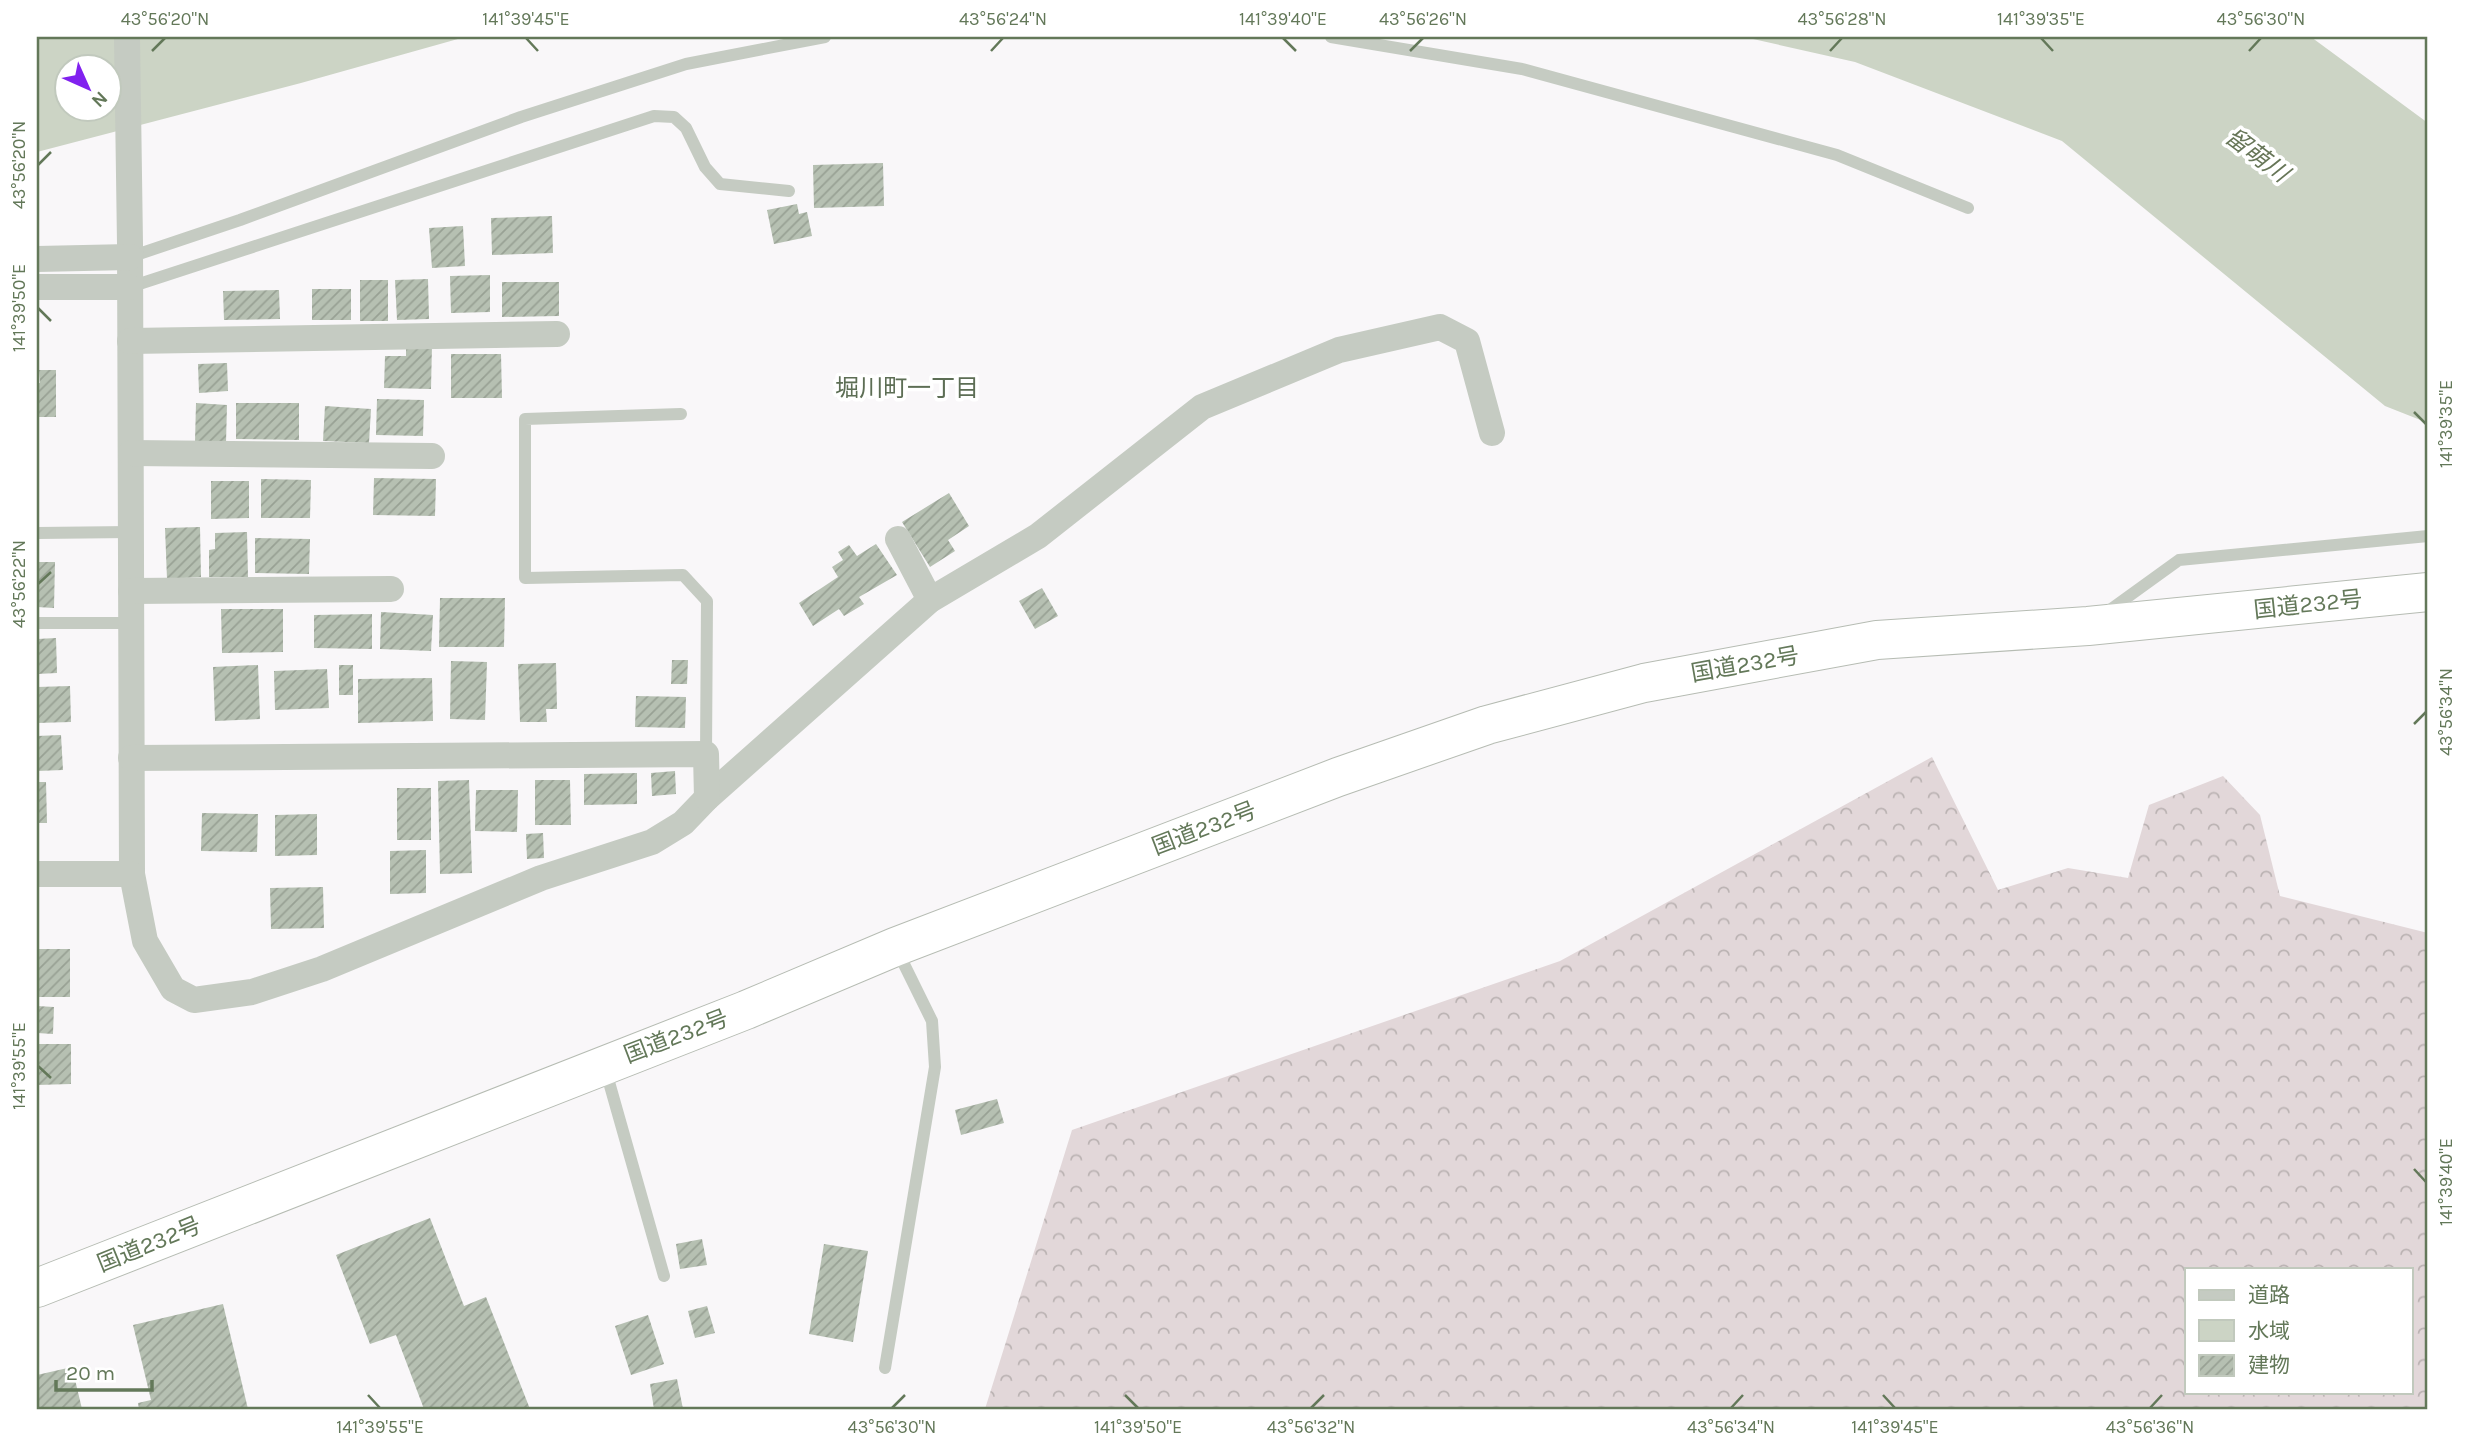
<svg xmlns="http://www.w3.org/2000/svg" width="2465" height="1446" font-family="Karla,'Noto Sans JP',sans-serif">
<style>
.forest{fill:url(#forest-crowns);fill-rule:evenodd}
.water{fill:#ccd4c5;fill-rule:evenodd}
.building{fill:url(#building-hatch)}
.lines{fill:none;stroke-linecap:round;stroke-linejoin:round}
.trunk-casing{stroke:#b6bcb3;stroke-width:40}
.service{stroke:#c5cbc2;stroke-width:12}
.minor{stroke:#c5cbc2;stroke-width:26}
.trunk{stroke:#fff;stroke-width:38}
.ticks{fill:none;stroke:#637859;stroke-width:2.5}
.labels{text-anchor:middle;stroke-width:7;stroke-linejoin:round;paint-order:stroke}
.street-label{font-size:23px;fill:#637859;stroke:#fff}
.water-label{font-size:24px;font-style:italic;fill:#677658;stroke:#fff}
.neighbourhood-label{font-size:24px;fill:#5d6e55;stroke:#fff}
.neatline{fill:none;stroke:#637859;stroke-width:2.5}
.ticks-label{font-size:18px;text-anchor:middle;fill:#637859}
</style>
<defs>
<pattern id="forest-crowns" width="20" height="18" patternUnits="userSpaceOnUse" patternTransform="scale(1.75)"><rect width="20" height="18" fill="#e2d7d9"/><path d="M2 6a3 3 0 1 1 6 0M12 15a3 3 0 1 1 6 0" fill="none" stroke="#bbb3b3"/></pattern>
<pattern id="building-hatch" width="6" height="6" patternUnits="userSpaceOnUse" patternTransform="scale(1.75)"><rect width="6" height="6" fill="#b6c0b2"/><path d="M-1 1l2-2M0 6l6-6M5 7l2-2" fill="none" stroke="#98a194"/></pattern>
</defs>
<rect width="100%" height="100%" fill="#f9f7f9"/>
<path class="forest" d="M1932,757L1998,890L2068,868L2128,878L2149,805L2223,776L2260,815L2280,896L2428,933V1409H985L1072,1130L1560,961ZM2187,1269H2411V1392H2187Z"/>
<g class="water">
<path d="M37,37H465L301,83L37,152ZM66,66H108V108H66Z"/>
<path d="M1744,37H2311L2428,123V423L2385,406L2062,141L1855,62Z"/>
</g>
<g class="building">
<path d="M883,163L884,206L814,208L813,165Z"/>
<path d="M797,204L799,214L807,212L812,236L774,244L767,210Z"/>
<path d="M552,216L553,253L492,255L491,218Z"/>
<path d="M463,226L465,266L432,268L429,228Z"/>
<path d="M490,275V312L451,313L450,276Z"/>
<path d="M428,279L429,319L397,320L395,280Z"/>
<rect x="360" y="280" width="28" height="41"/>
<path d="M502,282H559V316L502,317Z"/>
<rect x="312" y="289" width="39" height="31"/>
<path d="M279,290L280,319L224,320L223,291Z"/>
<path d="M406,344L432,345L431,389L384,388L385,356H406Z"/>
<path d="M451,354H501L502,398H451Z"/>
<path d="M227,363L228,391L199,393L198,364Z"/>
<path d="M39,370H56V417H37V383H40Z"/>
<path d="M377,399L424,400L423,436L376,435Z"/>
<path d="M196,403L227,405L226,443L195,442Z"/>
<path d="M236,403H299V440L236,439Z"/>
<path d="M325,406L371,409L369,443L323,441Z"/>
<path d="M374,478L436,479L435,516L373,515Z"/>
<path d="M261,479L311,480L310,518H261Z"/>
<path d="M211,481H249V518L211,519Z"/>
<path d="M949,493L969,526L948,540L955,551L930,567L902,522Z"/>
<path d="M200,527L201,577L167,579L165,528Z"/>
<path d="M247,532L248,577H209V550L215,549V533Z"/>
<path d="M255,538L310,539L309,574L255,573Z"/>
<path d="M876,544L897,575L859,597L864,604L844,616L839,609L813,626L799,603L838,577L832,567L843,560L838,552L849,545L857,556Z"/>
<path d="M37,562H55L54,608L37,607Z"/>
<path d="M1042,588L1058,616L1035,629L1019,601Z"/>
<path d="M440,598H505L504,647H439Z"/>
<path d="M221,609H283V652L222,653Z"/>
<path d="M381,612L433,615L431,651L380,649Z"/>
<path d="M372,614V649L314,648V615Z"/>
<path d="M56,638L57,673L37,674V639Z"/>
<path d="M672,660H688L687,684H671Z"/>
<path d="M451,661L487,662L485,720L450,719Z"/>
<path d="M556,663L557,709H546L547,722H520L518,664Z"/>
<path d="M258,665L260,719L215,721L213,667Z"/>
<rect x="339" y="665" width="14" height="30"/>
<path d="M327,669L329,708L275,710L274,671Z"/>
<path d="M432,678L433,721L358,723V679Z"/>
<path d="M70,686L71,722L37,723V687Z"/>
<path d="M636,696L686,697L685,728L635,727Z"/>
<path d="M61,735L63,770L37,771V736Z"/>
<path d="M675,771L676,794L652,796L651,773Z"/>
<path d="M637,773V804L584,805V774Z"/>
<path d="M469,780L472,873L440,874L438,781Z"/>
<path d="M535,780H570L571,825H535Z"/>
<path d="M37,782H46L47,823H37Z"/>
<rect x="397" y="788" width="34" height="52"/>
<path d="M476,790H518L517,832L475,831Z"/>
<path d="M202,813L258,814L257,852L201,851Z"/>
<path d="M317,814V855L275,856V815Z"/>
<path d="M543,833L544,858L527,859L526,834Z"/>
<path d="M426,850V893L390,894V851Z"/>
<path d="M323,887L324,928L271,929L270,888Z"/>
<rect x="37" y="949" width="33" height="48"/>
<path d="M37,1006L54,1007L53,1034L37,1033Z"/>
<path d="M37,1044H71V1084L37,1085Z"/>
<path d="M997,1099L1004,1123L961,1135L955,1110Z"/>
<path d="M430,1218L464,1306L486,1297L530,1409H424L396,1335L370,1344L336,1255Z"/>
<path d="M702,1239L707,1265L680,1269L676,1244Z"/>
<path d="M824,1244L868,1251L853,1342L809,1334Z"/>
<path d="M223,1304L248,1409H139L138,1403L151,1400L133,1325Z"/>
<path d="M707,1306L715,1333L695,1338L688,1311Z"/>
<path d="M648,1315L664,1364L631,1375L615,1326Z"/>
<path d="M72,1367L82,1409H37V1375Z"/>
<path d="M677,1379L683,1409H654L650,1384Z"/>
</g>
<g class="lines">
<defs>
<path id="trunk" d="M37,1288L746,1010L895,947L1338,777L1487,725L1644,683L1877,640L2088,626L2428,592"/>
</defs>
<use href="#trunk" class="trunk-casing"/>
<g class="service">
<path d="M1331,37L1522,69L1837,155L1968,208"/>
<path d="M130,257L240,220L521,117L686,64L825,37"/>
<path d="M130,287L654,116L674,117L686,128L705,167L720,184L789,191"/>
<path d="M681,414L525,419V578L683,575L707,601L706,754"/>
<path d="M37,533L131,532"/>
<path d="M2107,612L2179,560L2428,536"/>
<path d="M37,623H131"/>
<path d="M605,1068L664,1276"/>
<path d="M885,1368L935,1067L932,1021L897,950"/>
</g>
<g class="minor">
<path d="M127,37L130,244L132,874L145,941L173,989L194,1000L252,992L322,969L541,878L652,842L683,823L707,798L930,600L1038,536L1202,407L1339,350L1440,327L1467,341L1492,433"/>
<path d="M37,259L130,257"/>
<path d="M37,287H130"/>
<path d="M130,341L557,334"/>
<path d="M131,453L432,456"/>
<path d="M898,539L930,600"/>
<path d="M131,591L391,589"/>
<path d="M131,758L706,754L707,798"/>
<path d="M37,874H132"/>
</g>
<use href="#trunk" class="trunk"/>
</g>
<path class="ticks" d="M526,38L538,51M1283,38L1296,51M2041,38L2053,51M152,51L165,38M991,51L1003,38M1410,51L1423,38M1830,51L1842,38M2249,51L2261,38M38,165L51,152M38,308L51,321M2414,412L2426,424M38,584L51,572M2414,724L2426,712M38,1066L51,1078M2414,1169L2426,1182M368,1395L380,1408M1125,1395L1138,1408M1883,1395L1895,1408M892,1408L905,1395M1311,1408L1324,1395M1731,1408L1743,1395M2150,1408L2162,1395"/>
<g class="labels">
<g class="street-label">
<text transform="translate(2308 604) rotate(-6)" y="8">国道232号</text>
<text transform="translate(1745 664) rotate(-10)" y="8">国道232号</text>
<text transform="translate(1204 828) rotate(-21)" y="8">国道232号</text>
<text transform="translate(676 1036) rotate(-21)" y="8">国道232号</text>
<text transform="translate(149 1244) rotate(-22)" y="8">国道232号</text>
</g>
<g class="water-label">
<text transform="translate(2257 155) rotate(37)" y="8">留萌川</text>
</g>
<g class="neighbourhood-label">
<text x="907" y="396">堀川町一丁目</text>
</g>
</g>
<rect width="2465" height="1446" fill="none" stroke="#ffffff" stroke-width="77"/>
<rect x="2185" y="1268" width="228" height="126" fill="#ffffff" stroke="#c1c9bd" stroke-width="2"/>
<rect x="2199" y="1290" width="35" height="10" fill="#c5cbc2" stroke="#c1c9bd" stroke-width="2"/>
<text x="2248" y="1302" font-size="21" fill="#637859">道路</text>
<rect x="2199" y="1320" width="35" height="21" fill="#ccd4c5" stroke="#c1c9bd" stroke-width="2"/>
<text x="2248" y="1338" font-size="21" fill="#637859">水域</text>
<rect x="2199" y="1355" width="35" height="21" fill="url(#building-hatch)" stroke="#c1c9bd" stroke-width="2"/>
<text x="2248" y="1372" font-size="21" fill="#637859">建物</text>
<g transform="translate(88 88) rotate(135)"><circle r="33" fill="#ffffff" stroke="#c1c9bd" stroke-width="2"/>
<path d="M0-5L12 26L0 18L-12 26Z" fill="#8121ef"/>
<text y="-10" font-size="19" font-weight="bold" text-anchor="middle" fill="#637859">N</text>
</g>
<path d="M56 1380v10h96v-10" fill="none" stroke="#637859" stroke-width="3.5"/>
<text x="66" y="1380" font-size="21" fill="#637859" stroke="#ffffff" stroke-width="5" paint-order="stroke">20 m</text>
<rect x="38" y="38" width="2388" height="1370" class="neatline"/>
<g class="ticks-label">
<text x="165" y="25">43°56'20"N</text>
<text x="526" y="25">141°39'45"E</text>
<text x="1003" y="25">43°56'24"N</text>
<text x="1283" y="25">141°39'40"E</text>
<text x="1423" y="25">43°56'26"N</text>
<text x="1842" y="25">43°56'28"N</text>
<text x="2041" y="25">141°39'35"E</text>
<text x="2261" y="25">43°56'30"N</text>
<text transform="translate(19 165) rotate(-90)" y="6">43°56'20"N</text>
<text transform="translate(19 308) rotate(-90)" y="6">141°39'50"E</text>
<text transform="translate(2446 424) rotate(-90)" y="6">141°39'35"E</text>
<text transform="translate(19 584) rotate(-90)" y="6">43°56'22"N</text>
<text transform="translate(2446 712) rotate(-90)" y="6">43°56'34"N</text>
<text transform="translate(19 1066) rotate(-90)" y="6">141°39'55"E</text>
<text transform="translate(2446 1182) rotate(-90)" y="6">141°39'40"E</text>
<text x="380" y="1433">141°39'55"E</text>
<text x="892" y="1433">43°56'30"N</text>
<text x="1138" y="1433">141°39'50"E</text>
<text x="1311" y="1433">43°56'32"N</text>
<text x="1731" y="1433">43°56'34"N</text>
<text x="1895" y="1433">141°39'45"E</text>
<text x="2150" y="1433">43°56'36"N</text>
</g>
</svg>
